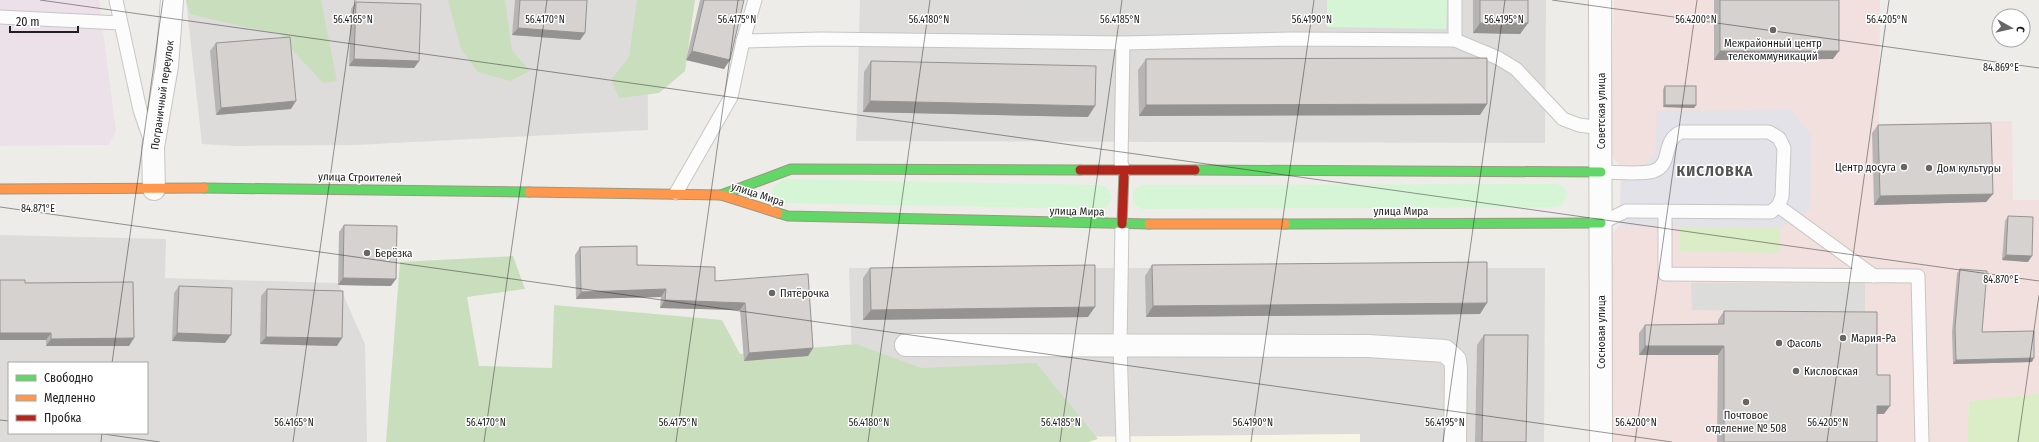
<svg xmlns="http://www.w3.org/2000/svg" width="2039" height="442" font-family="'Fira Sans Condensed',sans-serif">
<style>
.residential{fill:#dddcda;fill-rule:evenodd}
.commercial{fill:#f1e0de}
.industrial{fill:#ece1e8}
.education{fill:#f7f6e5}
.religious{fill:#dcdcda}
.grass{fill:#dbedc6}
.forest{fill:#c9debc}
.park{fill:#d6f5d6}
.plaza{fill:#e3e2e8}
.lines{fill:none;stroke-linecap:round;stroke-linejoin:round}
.lane-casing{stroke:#c7c6c5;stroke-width:15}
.street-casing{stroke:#c7c6c5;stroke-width:24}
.fast-casing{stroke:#989a7f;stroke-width:11}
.slow-casing{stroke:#989a7f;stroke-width:11}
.jam-casing{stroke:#989a7f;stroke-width:11}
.lane{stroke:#fcfcfc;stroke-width:13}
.street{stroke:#fcfcfc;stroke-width:22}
.fast{stroke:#63d668;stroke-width:9}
.slow{stroke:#ff974d;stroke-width:9}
.jam{stroke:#b3261e;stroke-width:9}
.wall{fill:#b7b5b3}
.shaded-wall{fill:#959392}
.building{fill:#d5d2d0;stroke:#959392}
.ticks{fill:none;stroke:#202020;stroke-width:1;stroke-opacity:0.45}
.poi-dot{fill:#686766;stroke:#fff;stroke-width:1.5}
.labels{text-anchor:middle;stroke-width:3;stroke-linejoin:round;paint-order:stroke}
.poi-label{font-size:11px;fill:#202020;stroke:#fff;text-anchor:start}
.street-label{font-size:11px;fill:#202020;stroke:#fff}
.district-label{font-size:15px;font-weight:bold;letter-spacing:1px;fill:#535353;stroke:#fff}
.ticks-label{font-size:10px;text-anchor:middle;fill:#202020;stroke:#fff;stroke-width:3;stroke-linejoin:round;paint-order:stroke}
</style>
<rect width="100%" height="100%" fill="#eeece9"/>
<g class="residential">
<path d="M186,0H647L648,130L356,145L234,146L202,144Z"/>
<path d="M860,0H1546L1545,143L856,141Z"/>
<path d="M0,235L166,239L165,278L338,283L365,344L367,442H0ZM9,363H147V433H9Z"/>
<path d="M849,268H1545L1544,442H1360L1359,434L1077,437L852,368Z"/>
</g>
<path class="commercial" d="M1614,0H1880L1879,124L2012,121L2013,200H2039V394L1969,401L1967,442H1611V241L1612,234L1620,225L1621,166L1614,159L1611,150L1610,137Z"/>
<path class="industrial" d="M0,0H99L116,131L109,145L0,146Z"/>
<path class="education" d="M1360,434V442H1069L1077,437Z"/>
<g class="religious">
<path d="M1021,0H1319V16L1021,15Z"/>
<path d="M1691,283H1865V311L1692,310Z"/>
</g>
<g class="grass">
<path d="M1680,226L1780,228V253L1679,251Z"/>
<path d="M2039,394V442H1967L1969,401Z"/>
</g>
<g class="forest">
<path d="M186,0H321L337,81L323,83L295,53L280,33L244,27L190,14Z"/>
<path d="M448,0H505L512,50L530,71L510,81L478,72L461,49Z"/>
<path d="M637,0H695L685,71L659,93L619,98L611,80L629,57Z"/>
<path d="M513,256L525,289L467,297L479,366L552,368L554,305L722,320L740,354L856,344L921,368L1036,363L1098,439L1088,442H386L400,262Z"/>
</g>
<g class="park">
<path d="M1327,0H1447L1446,29L1327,27Z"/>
<path d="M784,179L1100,185L1107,187L1112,197L1107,207L1099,209L783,203L776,200L772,195V188Z"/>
<path d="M1556,184L1563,186L1568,195L1562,205L1555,207L1142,209L1133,204V190L1143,185Z"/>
</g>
<path class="plaza" d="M1791,110L1811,135L1810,210L1780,228L1620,226L1621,166H1643L1655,154L1657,111Z"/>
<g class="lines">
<defs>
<g id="lane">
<path d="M116,0L140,110L151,142"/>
<path d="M0,17L120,23"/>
<path d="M1455,40L1498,58L1516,69L1563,119L1579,125L1601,128"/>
<path d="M743,41L821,39L1123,43L1292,39L1455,40V0"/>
<path d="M1123,43L1121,163L1124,171"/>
<path d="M1601,172C1616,172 1641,175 1654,171C1673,164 1661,141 1681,132H1769L1779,138L1784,148L1782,197L1778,206L1771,212L1632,211H1626L1601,223"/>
<path d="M676,193L731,97L743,41L755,0"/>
<path d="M1778,206L1874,276"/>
<path d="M1665,211V274L1918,276L1922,442"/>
<path d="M1122,224L1120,346L1123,442"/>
</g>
<g id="street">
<path d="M1600,0L1601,442"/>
<path d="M154,189L153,147L167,66L172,0"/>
<path d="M906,345L1368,346L1445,351L1455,360L1456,369L1455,442"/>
</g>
<g id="fast">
<path d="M1195,170L1601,172"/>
<path d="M204,188L529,192"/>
<path d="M721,195L791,169L1080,170"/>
<path d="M778,213L788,216L1149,224"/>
<path d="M1285,224L1601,223"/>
</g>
<g id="slow">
<path d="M0,189L204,188"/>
<path d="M529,192L721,195L778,213"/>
<path d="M1149,224H1285"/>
</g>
<g id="jam">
<path d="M1080,170H1195"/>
<path d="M1122,224L1124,171"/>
</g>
</defs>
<use href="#lane" class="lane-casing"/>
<use href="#street" class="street-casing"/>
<use href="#fast" class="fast-casing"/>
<use href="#slow" class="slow-casing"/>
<use href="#jam" class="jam-casing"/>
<use href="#lane" class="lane"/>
<use href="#street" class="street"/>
<use href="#fast" class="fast"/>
<use href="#slow" class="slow"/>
<use href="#jam" class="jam"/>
</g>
<g class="wall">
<path d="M515,0H587L585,33L580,40L512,35Z"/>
<path d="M700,0H744L724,69L686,60Z"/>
<path d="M1473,0H1528V23L1520,34L1473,33Z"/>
<path d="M1714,0H1839L1833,59L1714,60Z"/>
<path d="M356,2L419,61L414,68L349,66L351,9Z"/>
<path d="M216,43L291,109L216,115L210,51Z"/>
<path d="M1146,59L1487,104L1480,115L1139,116L1138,70Z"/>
<path d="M871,61L1088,117L863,112L864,72Z"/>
<path d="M1665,86L1696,105L1694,108L1663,107V89Z"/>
<path d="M1878,125L1993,194L1986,202L1874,205L1872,133Z"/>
<path d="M2008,216L2028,262L2002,260L2005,221Z"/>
<path d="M344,225L391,286L338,285L339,232Z"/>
<path d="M580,247L637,265L715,281L813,348L808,356L744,361L740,310L660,308L661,297L576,299L575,255Z"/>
<path d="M1152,265L1480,314L1146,317L1145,276Z"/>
<path d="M870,268L1088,317L863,320V278Z"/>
<path d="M1960,269L1982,332L2032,362L1953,364L1952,332L1957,273Z"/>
<path d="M0,280L129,346H46V340H0Z"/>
<path d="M179,286L225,343L172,341L174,293Z"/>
<path d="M267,289L337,346L260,344L261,296Z"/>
<path d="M1724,311L1877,375L1884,414H1877V442H1717L1718,355H1639V333L1645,325L1718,324V320Z"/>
<path d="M1484,335L1526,442H1475L1477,345Z"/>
</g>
<g class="shaded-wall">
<path d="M1480,23H1528L1520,34L1473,33Z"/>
<path d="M518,28L585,33L580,40L512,35Z"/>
<path d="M692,51L730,60L724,69L686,60Z"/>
<path d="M1720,51H1839L1833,59L1714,60Z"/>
<path d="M354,59L419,61L414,68L349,66Z"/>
<path d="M296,101L291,109L216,115L221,108Z"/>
<path d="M870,101L1095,106L1088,117L863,112Z"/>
<path d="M1487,104L1480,115L1139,116L1146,105Z"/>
<path d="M1665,105H1696L1694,108L1663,107Z"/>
<path d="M1993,194L1986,202L1874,205L1880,196Z"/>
<path d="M2006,255L2032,256L2028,262L2002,260Z"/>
<path d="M343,278L396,279L391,286L338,285Z"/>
<path d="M666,289L661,297L576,299L581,292Z"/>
<path d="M665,300L745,303L740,310L660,308Z"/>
<path d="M1487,303L1480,314L1146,317L1153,306Z"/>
<path d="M1095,307L1088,317L863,320L871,310Z"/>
<path d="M0,333H51L46,340H0Z"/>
<path d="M177,333L231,335L225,343L172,341Z"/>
<path d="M266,337L342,338L337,346L260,344Z"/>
<path d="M134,338L129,346H46L51,339Z"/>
<path d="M1645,346H1724L1718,355H1639Z"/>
<path d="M813,348L808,356L744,361L749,353Z"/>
<path d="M2034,358L2032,362L1953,364L1956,360Z"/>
<path d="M1877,406H1890L1884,414H1871Z"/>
</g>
<g class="building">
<path d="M520,0H587L585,33L518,28Z"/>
<path d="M704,0H744L730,60L692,51Z"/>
<rect x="1480" y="0" width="48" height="23"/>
<rect x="1720" y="0" width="119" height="51"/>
<path d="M356,2L421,4L419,61L354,59Z"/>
<path d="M290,37L296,101L221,108L216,43Z"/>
<path d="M1487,58V104L1146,105V59Z"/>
<path d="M871,61L1096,66L1095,106L870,101Z"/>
<rect x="1665" y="86" width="31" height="19"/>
<path d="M1991,123L1993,194L1880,196L1878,125Z"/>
<path d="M2008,216L2033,217L2032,256L2006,255Z"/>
<path d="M344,225L397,226L396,279L343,278Z"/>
<path d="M637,246V265L715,267V281L808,274L813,348L749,353L745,303L665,300L666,289L581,292L580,247Z"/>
<path d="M1487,262V303L1153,306L1152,265Z"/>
<path d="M1095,265V307L871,310L870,268Z"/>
<path d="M1960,269L1987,271L1982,332L2034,331V358L1956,360L1955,328Z"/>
<path d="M0,280H25V283L133,282L134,338L51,339V333H0Z"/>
<path d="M179,286L232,288L231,335L177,333Z"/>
<path d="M267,289L343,291L342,338L266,337Z"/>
<path d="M1724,311L1877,312V375H1890V406H1877V442H1724V346H1645V325L1724,324Z"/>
<path d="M1484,335H1528L1526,442H1482Z"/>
</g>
<path class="ticks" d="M40,0L2039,281M1552,0L2039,68M0,207L1672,442M112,363L163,0M0,420L9,421M96,433L160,442M101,442L102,433M293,442L355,0M484,442L547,0M676,442L738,0M868,442L930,0M1060,442L1122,0M1251,442L1314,0M1443,442L1505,0M1635,442L1697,0M1827,442L1889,0M2018,442L2039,295"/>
<g class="poi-dot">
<circle cx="1773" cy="30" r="4"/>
<circle cx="1904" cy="167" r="4"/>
<circle cx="1929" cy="168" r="4"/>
<circle cx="367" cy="253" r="4"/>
<circle cx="772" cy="293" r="4"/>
<circle cx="1843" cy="338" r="4"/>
<circle cx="1779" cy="343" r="4"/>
<circle cx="1796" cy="371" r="4"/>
<circle cx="1746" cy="402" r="4"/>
</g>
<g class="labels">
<g class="poi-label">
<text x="1773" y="47" text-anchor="middle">Межрайонный центр<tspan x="1773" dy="13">телекоммуникаций</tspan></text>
<text x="1896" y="171" text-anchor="end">Центр досуга</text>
<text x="1937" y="172">Дом культуры</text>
<text x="375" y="257">Берёзка</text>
<text x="780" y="297">Пятёрочка</text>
<text x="1851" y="342">Мария-Ра</text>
<text x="1787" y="347">Фасоль</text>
<text x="1804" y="375">Кисловская</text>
<text x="1746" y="419" text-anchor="middle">Почтовое<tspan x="1746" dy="13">отделение № 508</tspan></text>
</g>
<g class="street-label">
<text transform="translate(162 95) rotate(-82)" y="4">Пограничный переулок</text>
<text transform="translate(1601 111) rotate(-90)" y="4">Советская улица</text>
<text transform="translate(360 177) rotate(1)" y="4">улица Строителей</text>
<text transform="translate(758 194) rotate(18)" y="4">улица Мира</text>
<text transform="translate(1077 211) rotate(1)" y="4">улица Мира</text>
<text x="1401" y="215">улица Мира</text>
<text transform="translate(1601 332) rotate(-90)" y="4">Сосновая улица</text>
</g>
<g class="district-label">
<text x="1715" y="176">КИСЛОВКА</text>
</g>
</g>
<g class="ticks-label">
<text x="353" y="23">56.4165°N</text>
<text x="545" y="23">56.4170°N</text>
<text x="737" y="23">56.4175°N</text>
<text x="929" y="23">56.4180°N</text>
<text x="1120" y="23">56.4185°N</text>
<text x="1312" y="23">56.4190°N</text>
<text x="1504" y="23">56.4195°N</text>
<text x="1696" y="23">56.4200°N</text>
<text x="1887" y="23">56.4205°N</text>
<text x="2001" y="71">84.869°E</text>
<text x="38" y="212">84.871°E</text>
<text x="2001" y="283">84.870°E</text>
<text x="294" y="426">56.4165°N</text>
<text x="486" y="426">56.4170°N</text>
<text x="678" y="426">56.4175°N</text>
<text x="869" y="426">56.4180°N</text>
<text x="1061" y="426">56.4185°N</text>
<text x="1253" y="426">56.4190°N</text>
<text x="1445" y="426">56.4195°N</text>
<text x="1636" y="426">56.4200°N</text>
<text x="1828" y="426">56.4205°N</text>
</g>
<rect x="8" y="362" width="140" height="72" fill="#ffffff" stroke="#a6a6a6"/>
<rect x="16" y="375" width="20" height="6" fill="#63d668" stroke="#a6a6a6"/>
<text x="44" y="382" font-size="12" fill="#202020">Свободно</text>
<rect x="16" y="395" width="20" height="6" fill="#ff974d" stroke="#a6a6a6"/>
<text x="44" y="402" font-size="12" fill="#202020">Медленно</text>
<rect x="16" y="415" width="20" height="6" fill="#b3261e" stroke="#a6a6a6"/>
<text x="44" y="422" font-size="12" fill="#202020">Пробка</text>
<g transform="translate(2011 28) rotate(98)"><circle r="19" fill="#ffffff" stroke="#a6a6a6"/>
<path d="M0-3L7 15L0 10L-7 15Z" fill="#686766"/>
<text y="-6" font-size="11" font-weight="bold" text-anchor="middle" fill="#202020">С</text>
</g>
<path d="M10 26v6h68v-6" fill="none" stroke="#202020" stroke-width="2"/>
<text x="16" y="26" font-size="12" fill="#202020" stroke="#ffffff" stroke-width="3" paint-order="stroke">20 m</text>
</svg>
